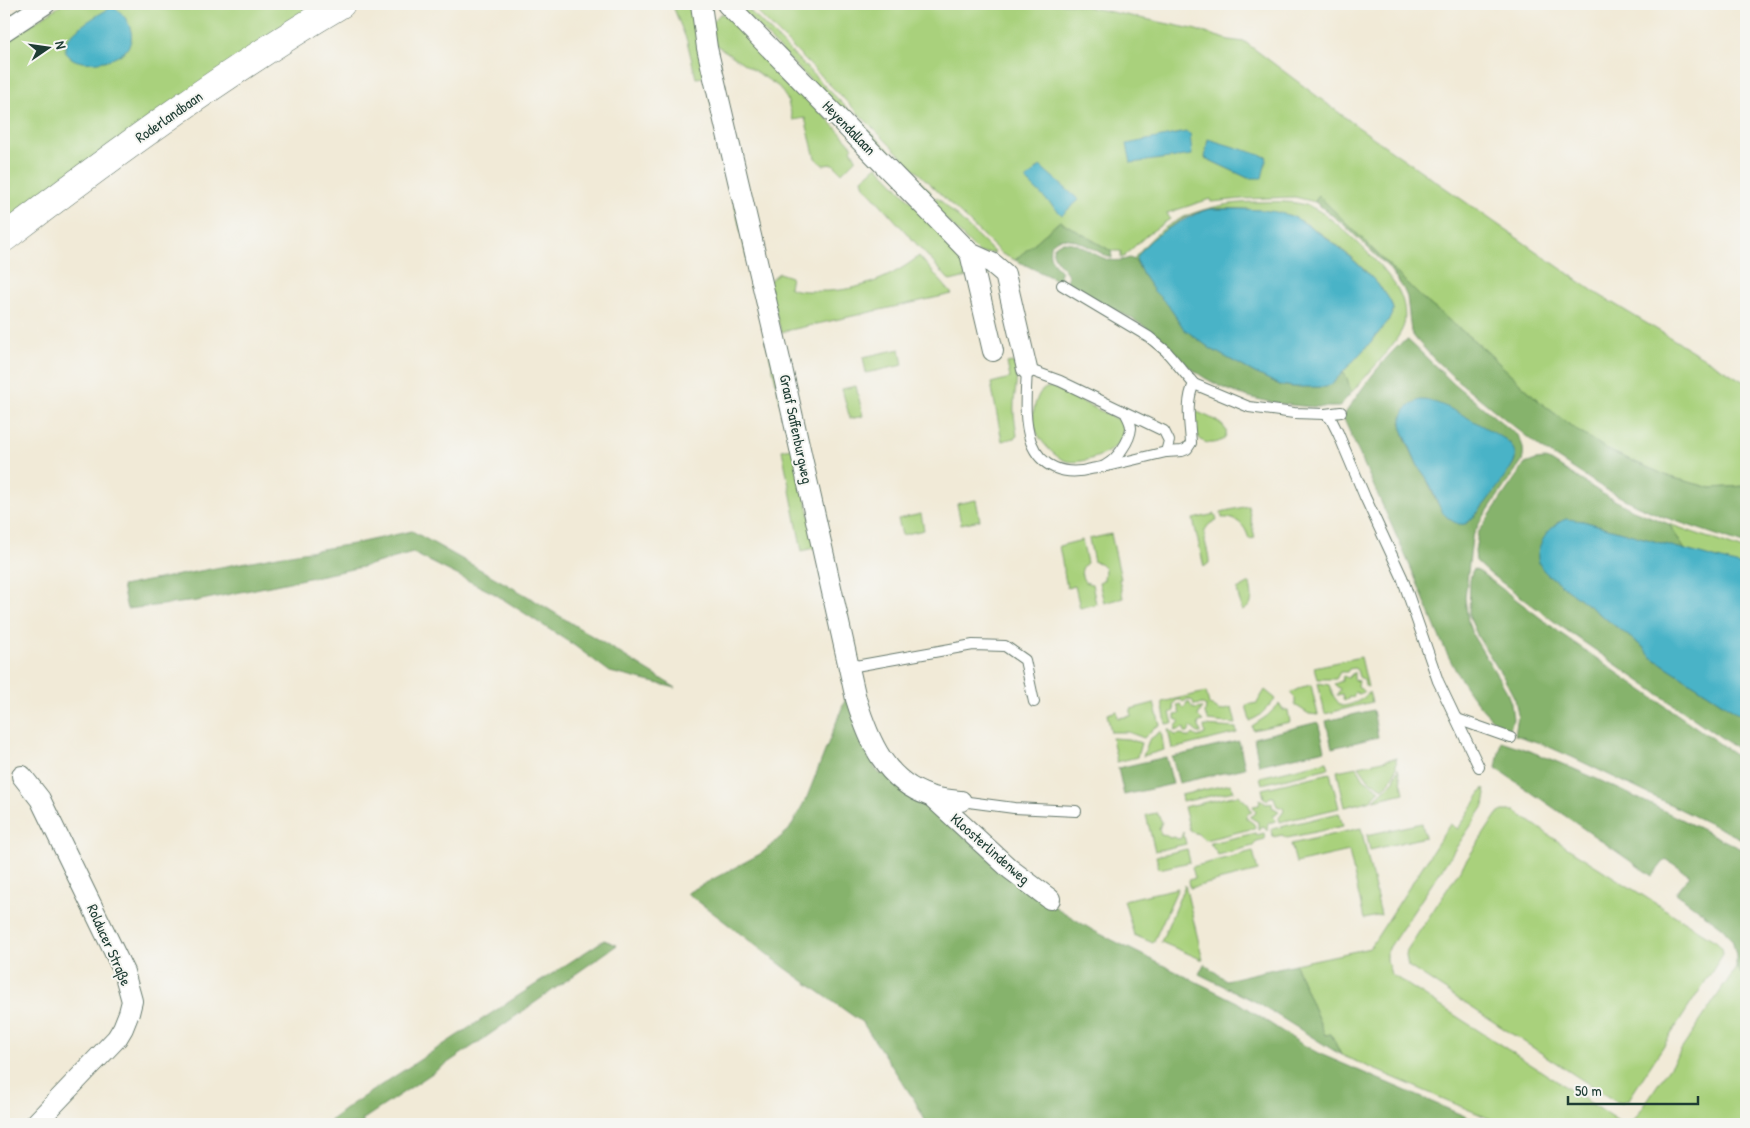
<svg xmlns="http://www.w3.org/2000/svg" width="1750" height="1128" font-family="'Patrick Hand',sans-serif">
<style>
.green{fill:#a9d17c;stroke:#648758;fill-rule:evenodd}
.forest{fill:#86b36c;stroke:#527850;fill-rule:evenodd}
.water{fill:#49b3c7;stroke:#34787e}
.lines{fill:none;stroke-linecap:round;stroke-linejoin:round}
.service-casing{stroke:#687a6d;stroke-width:12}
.minor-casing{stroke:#687a6d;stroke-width:22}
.primary-casing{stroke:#687a6d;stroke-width:29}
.service{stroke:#fff;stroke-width:10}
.minor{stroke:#fff;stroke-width:20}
.primary{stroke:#fff;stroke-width:28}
.labels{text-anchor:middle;stroke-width:4;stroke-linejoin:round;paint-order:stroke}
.street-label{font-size:15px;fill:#1f3d34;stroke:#f6f6f2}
</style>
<rect width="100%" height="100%" fill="#f6f6f2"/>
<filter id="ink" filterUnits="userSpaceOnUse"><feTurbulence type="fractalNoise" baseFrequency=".02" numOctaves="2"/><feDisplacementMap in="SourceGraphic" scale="10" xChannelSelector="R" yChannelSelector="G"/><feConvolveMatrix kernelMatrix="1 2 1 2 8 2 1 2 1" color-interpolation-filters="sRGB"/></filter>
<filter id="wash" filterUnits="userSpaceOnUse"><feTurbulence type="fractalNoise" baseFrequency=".0096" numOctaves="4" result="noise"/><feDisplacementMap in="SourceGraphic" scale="20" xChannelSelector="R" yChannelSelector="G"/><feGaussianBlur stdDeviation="1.12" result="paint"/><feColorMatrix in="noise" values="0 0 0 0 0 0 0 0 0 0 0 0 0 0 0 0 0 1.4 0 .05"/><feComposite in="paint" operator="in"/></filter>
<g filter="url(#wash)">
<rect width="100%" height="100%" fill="#f1ead7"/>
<g class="green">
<path d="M63,4H321L4,222V42Z"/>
<path d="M672,4H694L817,547L802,551L782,450L791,448L705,77L696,78L687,41Z"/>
<path d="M736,4H743L931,192L925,198Z"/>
<path d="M749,4H1073L1193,29L1229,40L1245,42L1358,127L1596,293L1746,383V486L1711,488L1670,477L1612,452L1579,432L1541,403L1483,348L1422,298L1318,195L1315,202L1295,197L1242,199L1211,202L1210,199L1167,213L1170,219L1148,234L1125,255L1126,256L1121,258V251H1111L1060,221L1015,260L1002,254L894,149ZM1208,139L1248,178L1205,158Z"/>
<path d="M720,14L734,15L853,147L851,149L856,159L842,173L833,164L823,165L815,158L805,118L793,120L787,99L779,87L716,45L709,25Z"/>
<path d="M877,166L969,262L971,276L950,281L864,186L862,179Z"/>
<path d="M937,197L995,253H979L931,204Z"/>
<path d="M1254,202C1272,202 1294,200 1311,207C1333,215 1391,272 1400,294C1404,302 1406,314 1404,324C1401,340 1363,379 1351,393L1347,378L1343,372C1352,361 1392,322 1393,310C1393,300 1376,283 1370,276C1352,256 1315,226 1291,216C1276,210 1220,206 1204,210C1183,216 1145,240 1136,261L1133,260C1162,218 1206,204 1254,202Z"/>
<path d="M919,256L952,294L781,332L768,282L779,273L791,277L789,287C795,291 804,291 812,291C851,293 888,281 919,256Z"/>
<path d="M900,349L903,365L866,373L863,357Z"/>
<path d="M1012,362C1021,370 1014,393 1014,404C1013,415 1016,425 1017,436L1014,438L1002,441L991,383L1010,378L1007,363Z"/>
<path d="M856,386L863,416L850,419L842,389Z"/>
<path d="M1052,387L1121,421C1137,446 1086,466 1066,461C1057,458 1048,449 1042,441C1034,430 1031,419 1035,405C1038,395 1041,387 1052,387Z"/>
<path d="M1195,411C1204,415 1215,419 1222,425C1237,439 1209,450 1199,438C1193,431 1195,419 1195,411Z"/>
<path d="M976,500L980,520L961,524L957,504Z"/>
<path d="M1248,506L1255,538L1249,539C1245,525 1237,517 1222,518L1221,512Z"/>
<path d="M921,514L924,530L902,535L898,519Z"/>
<path d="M1215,514L1217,520C1194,529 1210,547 1209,563L1204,567L1193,519Z"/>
<path d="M1669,524L1746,551V567L1685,550Z"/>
<path d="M1111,534L1121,579H1119L1123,598L1104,603L1099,582L1104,580L1105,568L1100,563L1094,562L1089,539Z"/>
<path d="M1082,540L1087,563C1080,568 1080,575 1085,582L1092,584L1096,604L1080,608L1075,586L1067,588L1059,546Z"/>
<path d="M1250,583C1252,596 1255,605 1242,611L1237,590Z"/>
<path d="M1361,657L1368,687L1365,686L1364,680L1359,677L1357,670L1354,668L1349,669L1347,672H1340L1336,679H1317L1314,667Z"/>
<path d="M1354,672V680L1359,681L1358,686L1364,692L1359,694L1355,692L1353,697L1349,696L1348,699L1344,701L1342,694L1337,695L1340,689L1334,684L1342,681L1343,676L1348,678Z"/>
<path d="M1318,683L1329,685L1334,697L1341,706C1350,706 1364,700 1369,692L1372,702L1325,714Z"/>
<path d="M1311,685L1318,715L1309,714L1295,705V698L1290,693L1302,687Z"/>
<path d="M1265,690L1276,699L1259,716L1250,721L1246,705L1257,703Z"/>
<path d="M1206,692L1209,704L1220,711L1232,708L1236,724L1208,721L1205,714L1206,706L1203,704L1194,705L1193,701L1188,699L1183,702L1181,700H1177L1173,704L1174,711L1170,713L1173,723L1166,724L1162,702Z"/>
<path d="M1187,702H1189L1193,709V707L1195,709L1202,708L1198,716L1203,721L1198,723L1201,733H1198L1191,727L1188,733H1185L1184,728L1175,731L1176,726L1180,721L1175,719V715L1180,714L1177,705L1181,704L1183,708H1185Z"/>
<path d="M1154,703L1160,725L1155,727L1144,738L1128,732H1111L1107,714L1117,711L1118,718L1131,716V709Z"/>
<path d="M1279,704L1283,710H1288L1290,722L1253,730L1252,726L1267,716Z"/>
<path d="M1204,726L1236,728L1237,733L1172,749L1168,729L1175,735L1182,734L1185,737H1190L1193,734L1198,737L1205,734Z"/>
<path d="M1161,731L1164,750L1143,756L1149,740Z"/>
<path d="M1112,738L1128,739L1141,743L1137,757L1117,762Z"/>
<path d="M1396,758C1398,770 1392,781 1383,788L1369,780L1359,766Z"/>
<path d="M1327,761L1329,768L1262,784L1260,777Z"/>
<path d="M1357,767L1364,779L1380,790L1371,800L1345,807L1337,771Z"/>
<path d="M1398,768L1404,793L1374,800L1394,781Z"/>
<path d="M1330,773L1339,808L1280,822L1279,818L1284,811L1283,808L1277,806L1274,797H1270L1267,800L1264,798L1262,789Z"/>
<path d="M1230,784L1234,791L1182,802L1181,795Z"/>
<path d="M1484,788L1486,794L1484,806L1387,951V961L1391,974L1620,1122L1627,1124L1634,1120L1736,968L1746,979V1124H1507L1488,1118L1341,1055L1331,1034L1325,1035L1295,964L1370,948L1450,824L1458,829Z"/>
<path d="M1238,795L1248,804L1252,812L1247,814L1246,818L1254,824L1255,828L1205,840L1198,834L1190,831L1184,807Z"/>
<path d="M1260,799L1266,804L1272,803V807L1279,811L1273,816L1276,821L1268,823L1267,831L1264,826L1260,827L1258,830V822L1250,817L1255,814L1256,811L1253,806L1259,805Z"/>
<path d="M1503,811H1515L1569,849L1717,942L1722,948L1723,954L1720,959L1629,1099L1622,1102H1616L1408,966L1406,956L1407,950L1497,814Z"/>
<path d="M1157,813L1162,822L1159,829L1161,834L1167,835L1169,838L1174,837L1178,839L1181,838L1183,832L1186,844L1155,851L1146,815Z"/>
<path d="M1339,813L1343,826L1287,838L1282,835L1273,837L1272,829Z"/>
<path d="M1422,823L1425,837L1370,850L1367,835Z"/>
<path d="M1361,828L1381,915L1364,919L1349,851L1296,863L1291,844Z"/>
<path d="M1256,833L1257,835L1264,833L1265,839L1257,841L1253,846L1218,855L1210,843Z"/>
<path d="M1187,849L1190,862L1159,869L1156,856Z"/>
<path d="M1253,851L1258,871L1190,888L1189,880L1195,878L1192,867Z"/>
<path d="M1185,885L1203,960L1161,942Z"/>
<path d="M1178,888L1153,943L1134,935L1124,900Z"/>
</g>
<g class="forest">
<path d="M1318,195L1422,298L1483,348L1541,403L1579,432L1612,452L1670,477L1711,488L1746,486V545L1664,517L1636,505L1605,489L1541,448L1526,436L1457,380L1433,358L1415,338L1411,332L1407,297L1403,288L1388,267L1342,223L1315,202Z"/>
<path d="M1060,221L1111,251L1112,258C1097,253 1063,227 1052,244C1045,255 1055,264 1061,272L1059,273L1062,279L1061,282L1015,260Z"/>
<path d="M1062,242C1089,241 1099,269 1130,258L1136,261L1143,275L1154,291L1168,305L1184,329L1211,349L1255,373L1280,385L1293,387H1326L1343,372L1347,378L1351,393L1339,407C1291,408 1236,401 1196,372C1180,361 1167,343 1151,331C1125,312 1095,301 1067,285L1068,275C1064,266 1040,249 1062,242Z"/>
<path d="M1408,340L1454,384L1518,436C1523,444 1525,452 1522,461L1480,522L1472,538L1465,598L1468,622L1472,634L1506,690L1511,703L1513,719L1509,733C1501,729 1496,723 1489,716C1449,675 1433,618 1410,566C1388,517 1365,467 1343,417C1352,402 1393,343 1408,340ZM1468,419L1510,443L1515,459L1513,464L1477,514L1464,524L1449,519L1436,501L1426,477L1418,466L1405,438L1401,422Z"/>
<path d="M1545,459L1551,461L1603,494L1633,510L1669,524L1685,550L1583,521L1558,522C1544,536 1531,555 1546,573L1644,648L1650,656L1738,713H1746V745L1742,752L1559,625L1489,573L1476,561L1475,551L1478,533L1504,494L1525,464L1536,460Z"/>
<path d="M412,531L529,597L676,688L610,672L575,646L495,594L413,553L362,567L197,601L127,609L122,586L278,556L353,544Z"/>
<path d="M1473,569L1480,572L1563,635L1746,762V841L1574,758L1540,743L1515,735L1518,715L1515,699L1504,678L1478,637L1469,616L1470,579Z"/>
<path d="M849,690L876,760L874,767L880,774L887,773L1047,902L1094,931L1237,1002L1300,1043L1318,1053L1483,1124H927L915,1101L863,1023L784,967L687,893L762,853L789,830L807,797Z"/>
<path d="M1373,710L1378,737L1332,748L1326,721Z"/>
<path d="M1318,722L1325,750L1259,765L1254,738Z"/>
<path d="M1239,741L1245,768L1179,783L1172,757Z"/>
<path d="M1501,741C1586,769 1666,813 1746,851V979L1736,968V955L1732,939L1723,928L1676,893L1690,875L1666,859L1652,876L1496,768Z"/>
<path d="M1166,757L1173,784L1124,795L1118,768Z"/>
<path d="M604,940L617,945L476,1044L362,1120L364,1124H334L331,1120L352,1104Z"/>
<path d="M1204,964L1226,980L1295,964L1325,1035L1331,1034L1341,1055L1256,1002L1199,974Z"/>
</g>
<g class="water">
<path d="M112,7C118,8 122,14 126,19C141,44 123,59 98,62C89,63 76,63 69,56C51,39 100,14 112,7Z"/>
<path d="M1186,132L1190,134L1192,155L1131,163L1127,144Z"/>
<path d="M1208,139L1267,157L1262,178H1248L1205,158Z"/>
<path d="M1040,166L1079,200L1062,215L1026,180Z"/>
<path d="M1212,209C1234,209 1271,208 1291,216C1313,224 1392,286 1393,310C1393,322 1343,371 1333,383L1326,387H1294L1280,385L1255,373L1211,349L1184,329L1168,305L1154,291L1143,275L1136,259C1147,239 1166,229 1186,219C1194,215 1202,210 1212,209Z"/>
<path d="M1420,400C1442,399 1484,428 1505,439C1511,444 1516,450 1515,459C1514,467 1473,522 1465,524C1456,526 1448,518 1442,512L1426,477L1418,466L1402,429V416L1405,410L1411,404Z"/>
<path d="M1566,519L1583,521L1746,567V713H1738L1650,656L1644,648L1546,573C1542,569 1539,565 1538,559C1536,543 1552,524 1566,519Z"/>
</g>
</g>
<g filter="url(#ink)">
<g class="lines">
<defs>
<g id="service">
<path d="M1062,285L1149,337L1166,351L1194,384L1249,407L1294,413L1325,414L1341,412"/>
<path d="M1126,414C1128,418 1131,423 1131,428C1130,441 1117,459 1106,465C1102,468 1095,468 1091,469C1065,476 1041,468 1031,442C1023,419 1026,392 1027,369L1060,381L1164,431L1169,441L1166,452"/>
<path d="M1325,414L1331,419L1338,433L1365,497L1402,577L1438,681L1479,767"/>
<path d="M1107,466L1166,452L1182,451L1187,449L1191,443C1190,424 1185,402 1194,384"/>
<path d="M850,667L973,645L1005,646L1025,660L1034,702"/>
<path d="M1457,719L1511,738"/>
<path d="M961,801L1014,808L1076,811"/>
</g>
<g id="minor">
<path d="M701,4L707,48L781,364L856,699C869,741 885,781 930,796C940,799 951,800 961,801"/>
<path d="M727,4L970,253L992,263L1005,274L1027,369"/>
<path d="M4,31L45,4"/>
<path d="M970,253L993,351"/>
<path d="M22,776L40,799L124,972L132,1001L129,1013L123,1028L117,1038L35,1124"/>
<path d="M932,797L1010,869L1050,899"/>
</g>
<path id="primary" d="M4,238C113,155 223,74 341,4"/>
</defs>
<use href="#service" class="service-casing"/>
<use href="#minor" class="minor-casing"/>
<use href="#primary" class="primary-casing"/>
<use href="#service" class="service"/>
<use href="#minor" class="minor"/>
<use href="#primary" class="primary"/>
</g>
</g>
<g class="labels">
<g class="street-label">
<text transform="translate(169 117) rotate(-35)" y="5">Roderlandbaan</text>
<text transform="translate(849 128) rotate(46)" y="5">Heyendallaan</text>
<text transform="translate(796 429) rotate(78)" y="5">Graaf Saffenburgweg</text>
<text transform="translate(990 849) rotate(41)" y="5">Kloosterlindenweg</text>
<text transform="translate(109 945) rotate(66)" y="5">Rolducer Straße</text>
</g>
</g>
<rect width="1750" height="1128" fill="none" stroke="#f6f6f2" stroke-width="20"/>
<g transform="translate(48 48) rotate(77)" stroke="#f6f6f2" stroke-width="4" paint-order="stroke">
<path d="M0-4L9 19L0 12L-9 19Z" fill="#1f3d34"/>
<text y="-8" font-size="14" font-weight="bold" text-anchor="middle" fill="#1f3d34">N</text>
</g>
<path d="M1568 1096v8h130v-8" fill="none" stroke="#1f3d34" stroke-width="2.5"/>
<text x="1575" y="1096" font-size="15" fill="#1f3d34" stroke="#f6f6f2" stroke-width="4" paint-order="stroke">50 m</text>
</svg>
